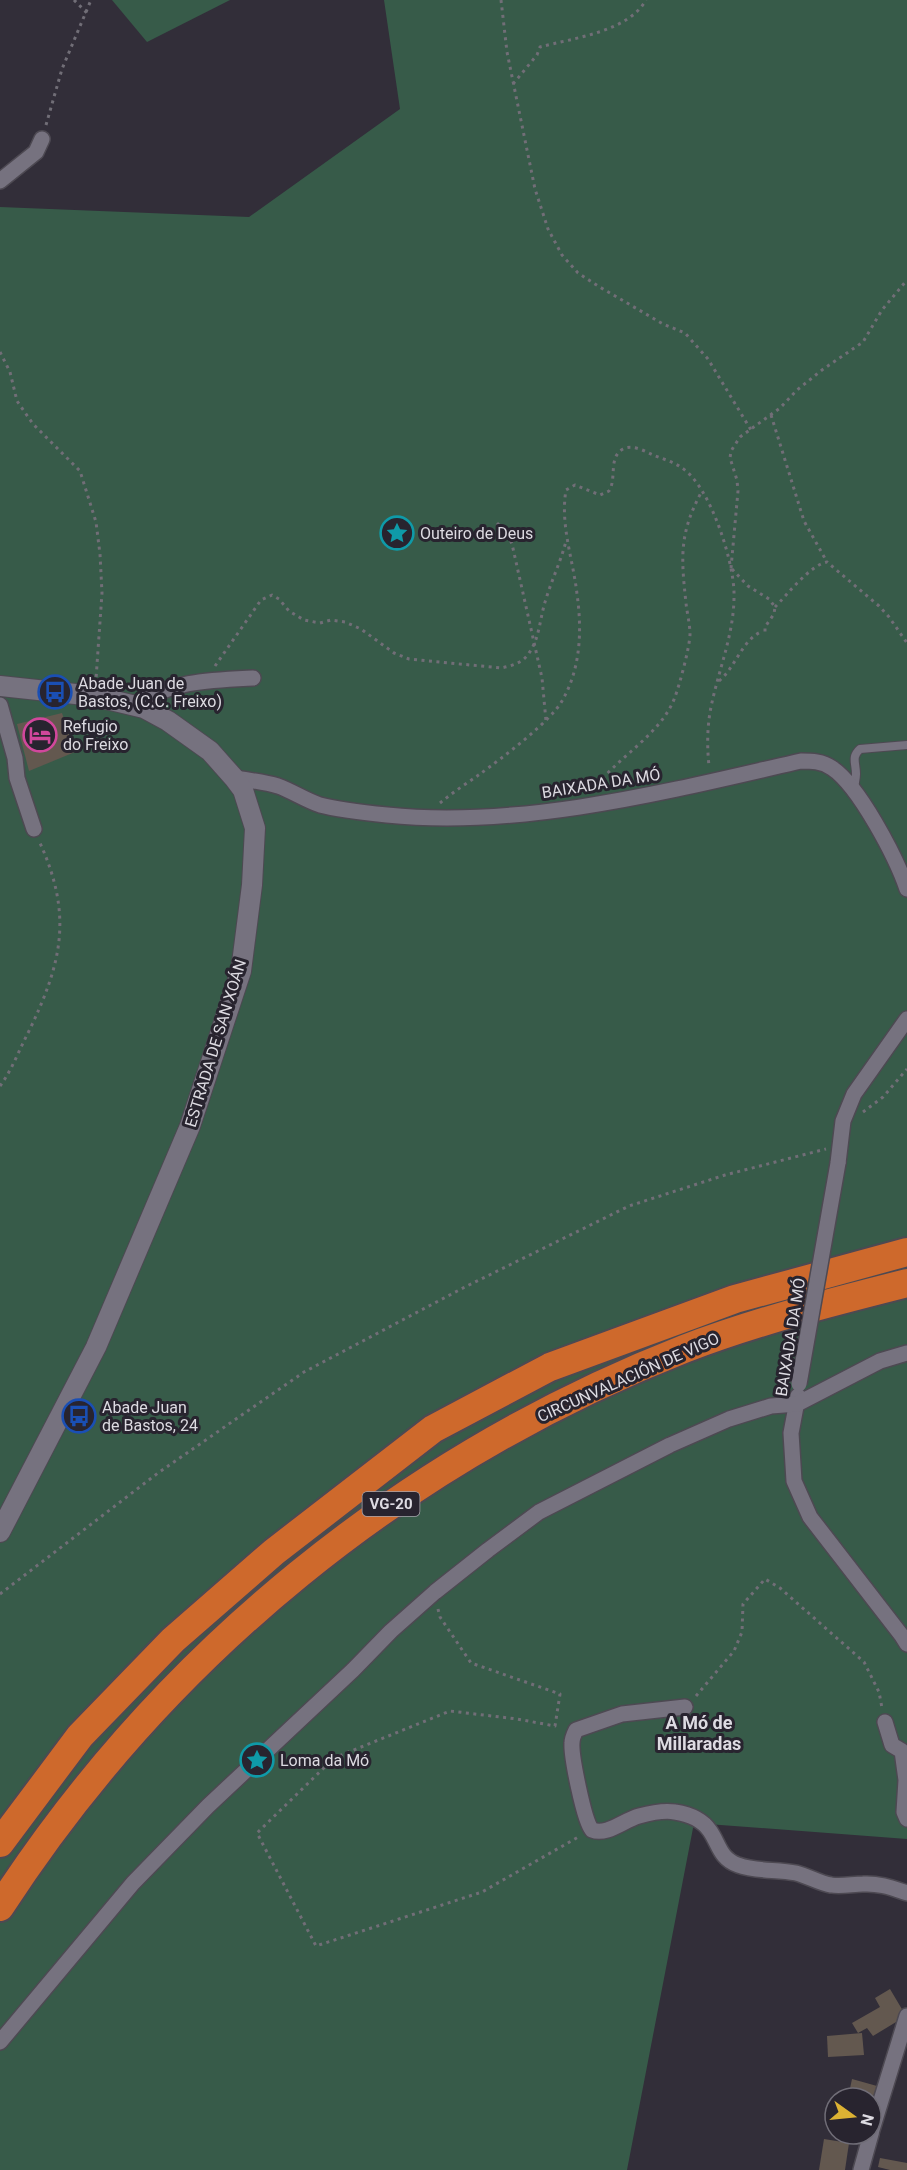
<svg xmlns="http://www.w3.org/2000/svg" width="907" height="2170" font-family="Roboto,sans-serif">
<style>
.green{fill:#375b49}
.building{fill:#63584f}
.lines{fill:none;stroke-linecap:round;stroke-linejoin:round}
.service-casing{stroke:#4d4952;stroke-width:10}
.minor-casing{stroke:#4d4952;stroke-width:18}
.tertiary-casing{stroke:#4d4952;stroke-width:22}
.motorway-casing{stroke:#4d4952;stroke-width:32}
.path{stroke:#716e77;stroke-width:3;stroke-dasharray:3 4.5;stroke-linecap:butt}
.service{stroke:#76727f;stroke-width:8}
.minor{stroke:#76727f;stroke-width:15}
.tertiary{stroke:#76727f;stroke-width:20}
.motorway{stroke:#ce692c;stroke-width:28}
.minor-bridge-casing{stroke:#4d4952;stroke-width:18;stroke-linecap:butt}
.minor-bridge{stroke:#76727f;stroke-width:15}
.labels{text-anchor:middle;stroke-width:6;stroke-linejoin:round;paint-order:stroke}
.shield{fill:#28242f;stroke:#a7a4ac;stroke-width:1.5}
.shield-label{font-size:15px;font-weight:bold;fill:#dddbe2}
.poi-label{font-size:16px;fill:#dddbe2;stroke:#28242f;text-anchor:start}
.street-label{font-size:16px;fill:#dddbe2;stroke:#28242f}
.neighbourhood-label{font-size:18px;font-weight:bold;fill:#dddbe2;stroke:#28242f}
</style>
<rect width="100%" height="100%" fill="#322e39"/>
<g class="green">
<path d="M112,0H230L147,42Z"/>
<path d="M384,0H907V1839L694,1823L627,2170H0V207L249,217L400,109Z"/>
</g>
<g class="building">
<path d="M62,713L75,752L29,771L17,724Z"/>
<path d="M890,1989L906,2016L873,2036L867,2028L858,2033L852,2023L880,2007L875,1998Z"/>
<path d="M862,2033L864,2055L828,2057L827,2036Z"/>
<path d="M852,2079L877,2086L872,2106L871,2098H848Z"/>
<path d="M824,2139L849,2143L845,2170H819Z"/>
<path d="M880,2158L907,2163V2170H890L878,2167Z"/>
</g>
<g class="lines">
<defs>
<path id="service" d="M854,790C854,785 856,779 856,774C856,763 851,757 860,749L907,745"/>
<g id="minor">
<path d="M0,181L36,152L42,139"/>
<path d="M0,705L15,758L17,778L34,829"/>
<path d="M135,705C169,681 212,680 253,678"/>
<path d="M234,778C249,780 264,782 278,786C292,791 305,800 320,805C339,810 367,813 387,815C522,829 670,791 801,761C811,761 822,761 832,768C859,786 896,857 907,889"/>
<path d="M838,1163L843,1121L854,1094L907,1019"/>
<path d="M798,1396L791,1433L794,1481L810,1517L902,1636L907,1644"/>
<path d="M685,1707L622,1714L576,1730C574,1734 572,1738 572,1743C571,1756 584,1821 592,1830C607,1836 624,1820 639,1816C650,1813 664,1810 675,1812C688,1814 702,1819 710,1831C719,1844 720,1859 738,1865C757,1872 777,1869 796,1873C808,1876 819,1883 831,1885C841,1887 853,1884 863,1884C879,1883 892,1888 907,1893"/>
<path d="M885,1722L892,1745L902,1751L906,1780L904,1812L907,1819"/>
<path d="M0,2042L133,1883L208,1806L353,1670L391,1631L435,1592L488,1550L539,1512L670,1445L729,1419L771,1406L797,1404L880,1361L907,1353"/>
<path d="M871,2133L907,2016"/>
<path d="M861,2170L871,2134"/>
</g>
<path id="tertiary" d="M0,686L94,696L144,708L168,721L210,751L234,778L243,790L255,828L252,885L241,971L190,1126L96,1347L0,1532"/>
<g id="motorway">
<path d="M0,1843L80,1736L173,1640L274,1552L433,1429L550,1367L735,1299L907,1252"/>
<path d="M0,1907C164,1654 404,1459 684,1349C757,1321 832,1302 907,1283"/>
</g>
</defs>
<use href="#service" class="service-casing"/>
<use href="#minor" class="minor-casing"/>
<use href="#tertiary" class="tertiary-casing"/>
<use href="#motorway" class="motorway-casing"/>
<g class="path">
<path d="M74,0L87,13"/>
<path d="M501,0L507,52L535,189L548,229L562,255L578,273L598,286L663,324L685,333L708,359L751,430"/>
<path d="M513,84L537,55L540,47C573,38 628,32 646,0"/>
<path d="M46,125L62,69L91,0"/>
<path d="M0,352L10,372L17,401L33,424L80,471L96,522L100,554L102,593L96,679"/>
<path d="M771,415L804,521L827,562"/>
<path d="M497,523L507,533L512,544L542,678L546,721"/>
<path d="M731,568L738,491L737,480L730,458L731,451L740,437L780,408L797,390L822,370L863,342L882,310L907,280"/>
<path d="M732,569L748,586L769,599L775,607L774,614L765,627V633"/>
<path d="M775,607C787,595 810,565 827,562L879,606L889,617L907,643"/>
<path d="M215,666L261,600L272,595L279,599L289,611L304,620L320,623L331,620L345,622L361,629L394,653L409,659L501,668C511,666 523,663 529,653C540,638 540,616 546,599C552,579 561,561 566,541"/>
<path d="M719,681C736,667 742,639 763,631"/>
<path d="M593,790C616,758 661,735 675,697C680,683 689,650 690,635C690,624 687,613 686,603C681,557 679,533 702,491"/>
<path d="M440,803C452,793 467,783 480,774C502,758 550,722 562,701C581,668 582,630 577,594C573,559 560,525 566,490L575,485L600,495L609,491C617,479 608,457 623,449C633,444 644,451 653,455C663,459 674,462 682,468C710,486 733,559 734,592C735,632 719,668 711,707C707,727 707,747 709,766"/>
<path d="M0,1086C12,1070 19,1050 28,1033C62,963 73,916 40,843"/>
<path d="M863,1112L883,1097L907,1069"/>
<path d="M0,1594L158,1473L304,1372L465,1287L629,1206L725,1175L826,1149"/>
<path d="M438,1609L440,1617L471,1663L560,1694L555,1726L517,1719L450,1711L334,1758L257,1833L316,1946L482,1892L580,1836"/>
<path d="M696,1696L734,1651L742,1632L743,1604L765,1579L780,1588L864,1662L879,1692L882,1708"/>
</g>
<use href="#service" class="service"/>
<use href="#minor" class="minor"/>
<use href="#tertiary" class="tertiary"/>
<use href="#motorway" class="motorway"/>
<defs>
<path id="minor-bridge" d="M799,1384L838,1163"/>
</defs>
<use href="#minor-bridge" class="minor-bridge-casing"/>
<use href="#minor-bridge" class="minor-bridge"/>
</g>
<defs>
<symbol id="sight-ring" viewBox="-11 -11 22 22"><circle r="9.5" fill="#28242f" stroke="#0f9aa8" stroke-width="1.5"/><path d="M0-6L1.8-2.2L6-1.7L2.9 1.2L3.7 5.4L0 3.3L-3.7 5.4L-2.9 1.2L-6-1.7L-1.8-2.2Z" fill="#0f9aa8"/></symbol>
<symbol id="bus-ring" viewBox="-11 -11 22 22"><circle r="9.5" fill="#28242f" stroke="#1a4fb4" stroke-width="1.5"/><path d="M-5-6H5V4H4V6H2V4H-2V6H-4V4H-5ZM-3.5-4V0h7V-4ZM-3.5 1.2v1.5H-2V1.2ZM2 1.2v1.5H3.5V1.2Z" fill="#1a4fb4"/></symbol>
<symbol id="hotel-ring" viewBox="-11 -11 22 22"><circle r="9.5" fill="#28242f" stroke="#d1479c" stroke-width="1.5"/><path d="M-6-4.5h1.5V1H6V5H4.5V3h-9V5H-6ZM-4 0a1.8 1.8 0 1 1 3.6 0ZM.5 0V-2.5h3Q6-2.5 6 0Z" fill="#d1479c"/></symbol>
</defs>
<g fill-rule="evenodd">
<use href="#sight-ring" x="378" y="514" width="38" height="38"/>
<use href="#bus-ring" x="36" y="673" width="38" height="38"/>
<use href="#hotel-ring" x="21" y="716" width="38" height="38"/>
<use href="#bus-ring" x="60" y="1397" width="38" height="38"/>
<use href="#sight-ring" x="238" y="1741" width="38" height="38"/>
</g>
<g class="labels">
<rect class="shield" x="362.5" y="1492" width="57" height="24" rx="4.5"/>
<g class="shield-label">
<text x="391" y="1509">VG-20</text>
</g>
<g class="poi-label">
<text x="420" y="539">Outeiro de Deus</text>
<text x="78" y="689">Abade Juan de<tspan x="78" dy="18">Bastos, (C.C. Freixo)</tspan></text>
<text x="63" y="732">Refugio<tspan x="63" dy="18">do Freixo</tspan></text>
<text x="102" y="1413">Abade Juan<tspan x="102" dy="18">de Bastos, 24</tspan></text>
<text x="280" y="1766">Loma da Mó</text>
</g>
<g class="street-label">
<text transform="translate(601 783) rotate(-9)" y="6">BAIXADA DA MÓ</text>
<text transform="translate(215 1043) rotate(-73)" y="6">ESTRADA DE SAN XOÁN</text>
<text transform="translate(790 1337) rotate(-81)" y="6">BAIXADA DA MÓ</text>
<text transform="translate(628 1377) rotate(-24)" y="6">CIRCUNVALACIÓN DE VIGO</text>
</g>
<g class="neighbourhood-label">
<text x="699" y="1729">A Mó de<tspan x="699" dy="21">Millaradas</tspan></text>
</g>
</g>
<g transform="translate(853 2116) rotate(105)"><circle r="28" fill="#28242f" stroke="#706d77" stroke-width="1.5"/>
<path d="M0-4.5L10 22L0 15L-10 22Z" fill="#dcb233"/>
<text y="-9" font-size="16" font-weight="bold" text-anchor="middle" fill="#dddbe2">N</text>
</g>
</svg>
